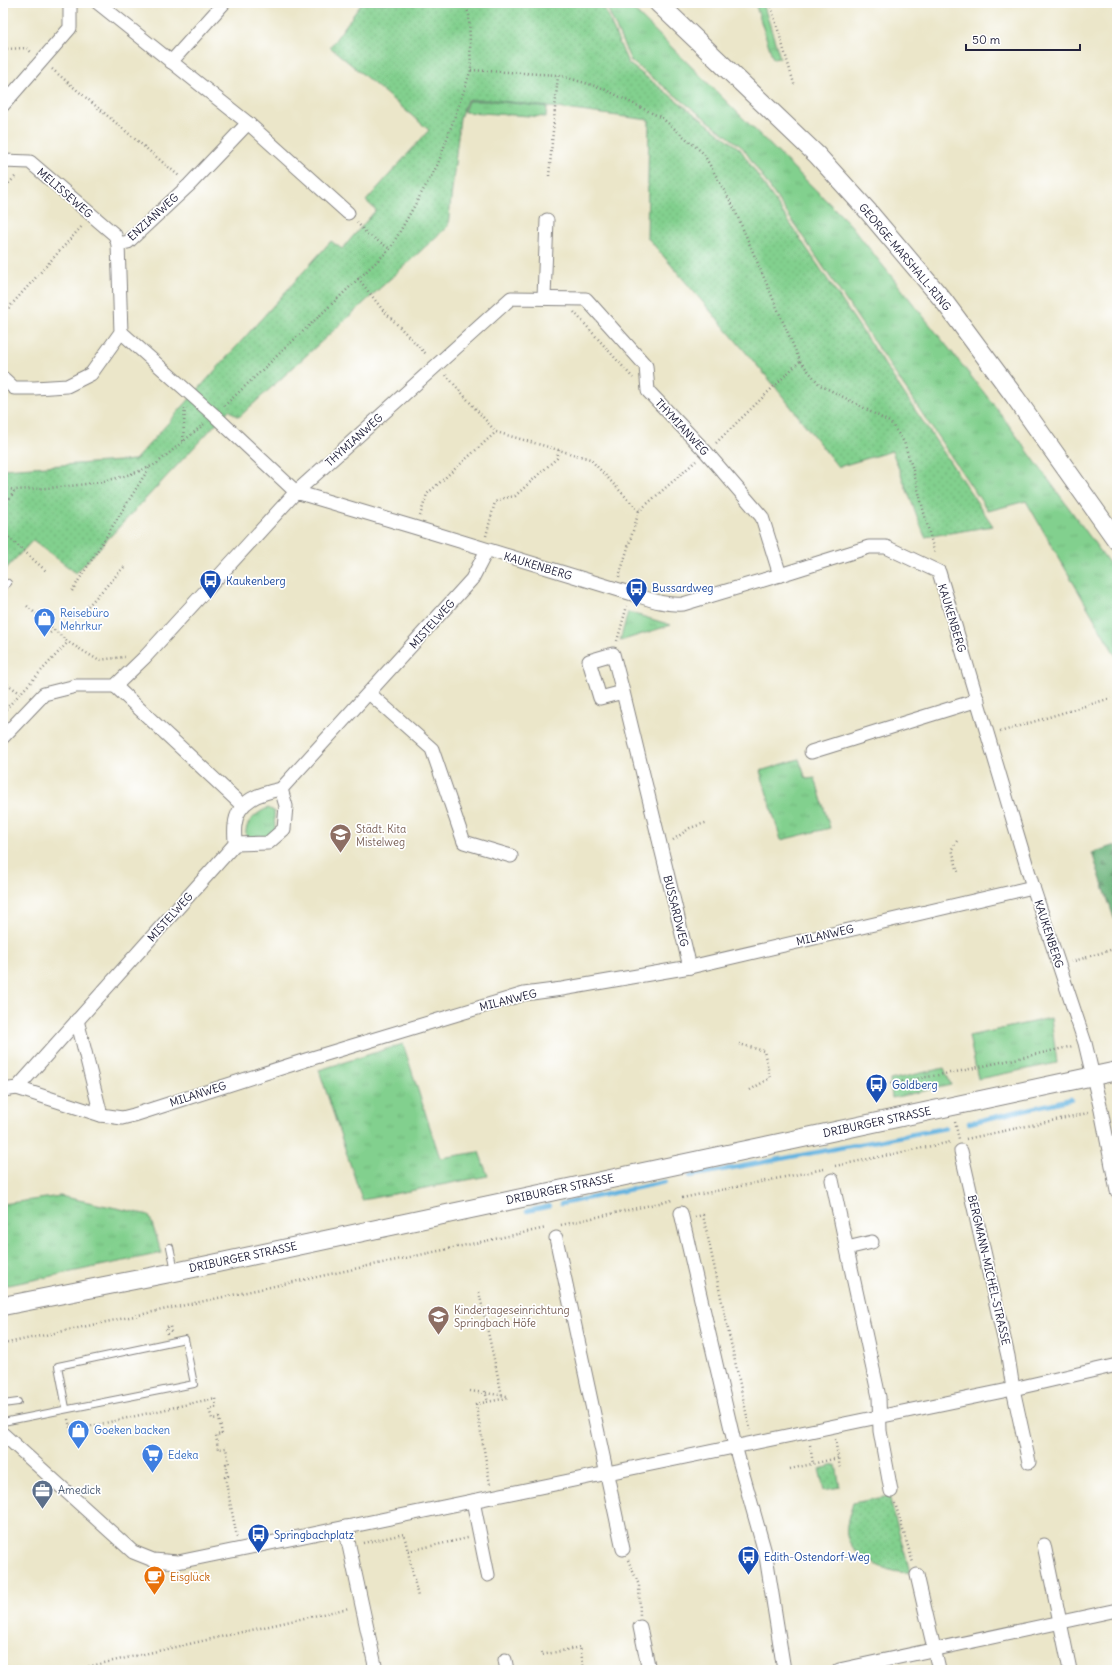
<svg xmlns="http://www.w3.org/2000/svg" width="1120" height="1673" font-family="Delius,sans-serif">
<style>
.grass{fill:url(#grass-tufts);stroke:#527964}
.forest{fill:url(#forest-firs);stroke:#466a5a}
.park{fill:url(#park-dots);stroke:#527964}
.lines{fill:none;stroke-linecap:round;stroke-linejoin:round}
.stream{stroke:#65b4e0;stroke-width:4.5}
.lane-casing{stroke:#868482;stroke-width:8}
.street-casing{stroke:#868482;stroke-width:15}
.secondary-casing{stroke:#868482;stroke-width:20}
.path{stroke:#868482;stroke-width:2.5;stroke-dasharray:1 3;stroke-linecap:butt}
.lane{stroke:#fff;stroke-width:6}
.street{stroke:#fff;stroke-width:13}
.secondary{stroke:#fff;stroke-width:18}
.labels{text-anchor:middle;stroke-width:3.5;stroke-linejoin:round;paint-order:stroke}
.street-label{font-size:11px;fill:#22223b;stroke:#fff}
.transit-label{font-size:11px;fill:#164399;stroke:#fff;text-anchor:start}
.shop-label{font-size:11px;fill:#366cbe;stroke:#fff;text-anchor:start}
.education-label{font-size:11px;fill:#785e54;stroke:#fff;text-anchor:start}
.service-label{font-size:11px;fill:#4e5e75;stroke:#fff;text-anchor:start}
.food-label{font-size:11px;fill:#c56008;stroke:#fff;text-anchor:start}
</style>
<defs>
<pattern id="grass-tufts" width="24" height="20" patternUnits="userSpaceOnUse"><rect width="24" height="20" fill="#82d08e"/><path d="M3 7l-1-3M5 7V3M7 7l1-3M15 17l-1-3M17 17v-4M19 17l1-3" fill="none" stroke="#70b27b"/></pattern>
<pattern id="forest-firs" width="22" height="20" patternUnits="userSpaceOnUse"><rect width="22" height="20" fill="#69b279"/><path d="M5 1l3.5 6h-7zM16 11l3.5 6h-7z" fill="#569064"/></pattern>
<pattern id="park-dots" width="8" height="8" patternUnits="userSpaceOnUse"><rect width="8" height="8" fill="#82d08e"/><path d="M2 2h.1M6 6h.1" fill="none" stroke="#70b27b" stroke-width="1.8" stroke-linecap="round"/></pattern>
</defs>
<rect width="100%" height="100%" fill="#fff"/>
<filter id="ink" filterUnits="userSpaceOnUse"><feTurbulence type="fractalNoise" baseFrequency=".025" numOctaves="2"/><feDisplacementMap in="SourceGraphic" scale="8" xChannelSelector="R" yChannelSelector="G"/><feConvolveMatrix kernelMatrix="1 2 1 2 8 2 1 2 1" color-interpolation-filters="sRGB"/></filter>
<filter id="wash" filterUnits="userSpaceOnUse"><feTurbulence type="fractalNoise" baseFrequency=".012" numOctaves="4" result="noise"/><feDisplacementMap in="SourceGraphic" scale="16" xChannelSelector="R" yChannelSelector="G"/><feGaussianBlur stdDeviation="0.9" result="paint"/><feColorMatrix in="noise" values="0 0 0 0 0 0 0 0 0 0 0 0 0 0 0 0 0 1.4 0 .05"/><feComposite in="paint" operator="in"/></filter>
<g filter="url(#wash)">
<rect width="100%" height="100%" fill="#ebe6c9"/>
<g class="grass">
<path d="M605,3H627L633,9L849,223L997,409L1117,574V658L1026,501L988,511L743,148L631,61Z"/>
<path d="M755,3H763L780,58L773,59Z"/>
<path d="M468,101H494L547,107L546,117L464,112Z"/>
<path d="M628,612L671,625L620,641Z"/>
<path d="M799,759L806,779L815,778L830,828L781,840L760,771Z"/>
<path d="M268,808L274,811L275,830L268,838L250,839L246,836C244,823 256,813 268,808Z"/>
<path d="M1051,1018L1057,1063L978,1079L969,1036Z"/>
<path d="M403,1044L440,1158L479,1152L488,1176L362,1200L319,1070Z"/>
<path d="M944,1068L951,1085L892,1098L890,1080Z"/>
<path d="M60,1196L149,1215L162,1253L9,1285L3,1284V1204Z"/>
</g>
<path class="forest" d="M1115,845L1117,851V927L1092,853Z"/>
<g class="park">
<path d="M362,3H602L628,63L740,149L993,526L925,537L892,451L838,467L773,384L647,237L649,120L495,100H467L460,118L448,226L239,417L229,410L76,573L33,540L3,572V469L135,460L331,241L342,249L376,210L366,201L429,130L330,47Z"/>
<path d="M836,1465L840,1487L824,1490L819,1469Z"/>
<path d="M889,1496L910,1572C891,1576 851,1556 847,1536C845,1525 850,1514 853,1503Z"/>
</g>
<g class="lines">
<g class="stream">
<path d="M969,1123L1071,1099"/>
<path d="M690,1176L946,1128"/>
<path d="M561,1204L665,1182"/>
<path d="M527,1211L550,1206"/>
</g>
</g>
</g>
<g filter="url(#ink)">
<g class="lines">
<defs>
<g id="lane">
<path d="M3,588L8,583"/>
<path d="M170,1247L175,1270"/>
<path d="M3,1404L18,1402"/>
<path d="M3,1422L194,1384L185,1339L58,1366L66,1408"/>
</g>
<g id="street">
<path d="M98,3L248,123L348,213"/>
<path d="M171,62L224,3"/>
<path d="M3,105L70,28V3"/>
<path d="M3,161L30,162L115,235L118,244L121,332L91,374L67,386L35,388H14L3,378"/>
<path d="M118,244L128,242L189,185L248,123"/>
<path d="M544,297L547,220"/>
<path d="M121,332L214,415L296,492L511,298L586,299L646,366L648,391L706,452L762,517L780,575"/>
<path d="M115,686L242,805"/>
<path d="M623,692L600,698L589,661L613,654L623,692L690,967"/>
<path d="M369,693L432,749L464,842L511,856"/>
<path d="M3,737L44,694L76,686H115L145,657L296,492L417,528L639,596C654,601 667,605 683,604L780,575L869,547H886L939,572L1033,887L1085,1043L1101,1110L1117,1191"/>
<path d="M811,752L978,700"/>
<path d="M235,844L268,843L284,829L286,806L281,789"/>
<path d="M77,1020L101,1115"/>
<path d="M17,1088L101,1115L122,1118L134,1115L306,1060L524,994L562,989L690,967L1033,887"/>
<path d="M3,1090L17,1088L235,844C235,837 234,831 235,825C237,800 261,793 281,789L472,579L487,550"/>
<path d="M961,1151L1008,1356L1013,1389L1029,1462"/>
<path d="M832,1180L879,1397L880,1431L891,1491"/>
<path d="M681,1213L735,1446L766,1556L784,1670"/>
<path d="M556,1238L623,1549"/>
<path d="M847,1248L872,1242"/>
<path d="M3,1434L133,1552L153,1560L178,1562L1013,1389L1117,1365"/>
<path d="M473,1501L488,1575"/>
<path d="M345,1527L376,1670"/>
<path d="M1044,1545L1070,1670"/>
<path d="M917,1575L939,1670"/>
<path d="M640,1627L649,1670"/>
<path d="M505,1660L507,1670"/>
<path d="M839,1670L1117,1610"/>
</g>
<g id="secondary">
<path d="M658,3L817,155L867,210L943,300L1015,397L1117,541"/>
<path d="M3,1306L175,1272L1117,1071"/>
</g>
</defs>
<use href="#lane" class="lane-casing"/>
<use href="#street" class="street-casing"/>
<use href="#secondary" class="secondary-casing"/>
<g class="path">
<path d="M770,3L795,87"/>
<path d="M3,49L27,48L31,52"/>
<path d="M52,69L179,176"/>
<path d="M471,70L558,75L602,88L662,118L703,153L733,206L800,361L820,385L855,403L891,423L904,442L913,470L935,555"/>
<path d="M549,176L558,75"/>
<path d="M3,189L17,175"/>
<path d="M357,222L366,233L390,249"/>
<path d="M358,278L382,309L427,355"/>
<path d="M574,312L633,378"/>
<path d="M3,314L83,225"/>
<path d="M446,375L496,432"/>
<path d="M224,406L390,249L438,164L471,70L469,15L465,3"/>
<path d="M183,441L185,408"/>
<path d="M716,443L800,361"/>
<path d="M3,488L15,490"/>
<path d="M3,509L15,490C64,487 112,485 156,464L204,424"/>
<path d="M420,516L427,494L496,432L590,459L639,511"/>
<path d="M3,532L46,571"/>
<path d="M486,536L495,502L504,498L515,496L557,458L559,450"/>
<path d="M619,577L639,511L696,461"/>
<path d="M72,591L149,468"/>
<path d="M27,606L68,642L98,660L125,657"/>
<path d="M88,606L125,566"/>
<path d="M50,633L54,630"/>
<path d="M617,641L627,606"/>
<path d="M7,684L20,693"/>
<path d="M3,712L68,642"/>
<path d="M1000,732L1111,698"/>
<path d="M673,840L690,828L708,822"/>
<path d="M957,841L952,849L958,872"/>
<path d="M1071,962L1117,948"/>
<path d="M739,1044L764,1051L770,1078L750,1090"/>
<path d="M882,1083H893L961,1071L1073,1046"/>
<path d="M955,1122L959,1139"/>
<path d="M966,1139L1088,1113"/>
<path d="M835,1166L951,1142"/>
<path d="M682,1198L824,1169"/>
<path d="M695,1217L703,1215L750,1430"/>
<path d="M561,1225L673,1200"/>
<path d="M479,1292L502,1395"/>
<path d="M167,1334L166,1327L170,1326L171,1332"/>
<path d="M3,1344L546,1228"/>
<path d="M470,1391L507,1396L508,1398L476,1404L490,1484"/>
<path d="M485,1391L488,1402"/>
<path d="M68,1419L72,1435"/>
<path d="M70,1426L81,1424L83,1428L215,1398L216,1407L209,1409L212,1419L219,1418L222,1434L216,1435L218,1449L226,1448L229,1464H226L228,1476L225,1477L237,1537"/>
<path d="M835,1439L840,1468"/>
<path d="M810,1445L813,1464"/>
<path d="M790,1469L838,1458"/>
<path d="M895,1503L913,1563"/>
<path d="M363,1543L404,1534L418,1597"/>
<path d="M408,1551L468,1538"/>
<path d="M628,1560L639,1585L640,1615"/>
<path d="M541,1652L542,1655L580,1647L584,1670"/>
<path d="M73,1670L349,1608"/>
</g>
<use href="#lane" class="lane"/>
<use href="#street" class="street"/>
<use href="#secondary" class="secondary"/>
</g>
</g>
<defs>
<symbol id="bus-pin" viewBox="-11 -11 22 30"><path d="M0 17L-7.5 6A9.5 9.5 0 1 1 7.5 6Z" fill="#1a4fb4" stroke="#fff"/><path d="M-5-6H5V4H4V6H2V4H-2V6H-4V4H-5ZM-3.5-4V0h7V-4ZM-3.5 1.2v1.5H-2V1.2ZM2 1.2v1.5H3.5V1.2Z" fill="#fff"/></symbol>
<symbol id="shop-pin" viewBox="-11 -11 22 30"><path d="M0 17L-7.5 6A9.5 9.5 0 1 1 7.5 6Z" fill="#3f7fe0" stroke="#fff"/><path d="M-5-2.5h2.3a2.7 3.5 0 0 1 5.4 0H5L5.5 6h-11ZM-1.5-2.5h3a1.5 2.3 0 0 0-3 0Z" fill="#fff"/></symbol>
<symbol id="school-pin" viewBox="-11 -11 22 30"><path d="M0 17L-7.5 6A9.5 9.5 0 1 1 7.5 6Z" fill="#8d6e63" stroke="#fff"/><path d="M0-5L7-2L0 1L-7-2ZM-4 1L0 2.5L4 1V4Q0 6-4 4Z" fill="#fff"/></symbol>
<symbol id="supermarket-pin" viewBox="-11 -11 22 30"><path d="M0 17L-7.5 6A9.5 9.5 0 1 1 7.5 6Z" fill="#3f7fe0" stroke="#fff"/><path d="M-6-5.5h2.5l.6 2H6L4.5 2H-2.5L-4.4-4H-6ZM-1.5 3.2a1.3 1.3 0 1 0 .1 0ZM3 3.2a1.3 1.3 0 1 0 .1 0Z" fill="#fff"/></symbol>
<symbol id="office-pin" viewBox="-11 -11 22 30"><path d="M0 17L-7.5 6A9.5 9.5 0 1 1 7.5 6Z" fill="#5c6f8a" stroke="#fff"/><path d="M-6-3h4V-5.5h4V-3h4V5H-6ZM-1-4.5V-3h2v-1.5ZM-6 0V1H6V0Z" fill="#fff"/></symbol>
<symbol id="cafe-pin" viewBox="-11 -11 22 30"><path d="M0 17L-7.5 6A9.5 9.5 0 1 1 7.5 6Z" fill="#e8710a" stroke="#fff"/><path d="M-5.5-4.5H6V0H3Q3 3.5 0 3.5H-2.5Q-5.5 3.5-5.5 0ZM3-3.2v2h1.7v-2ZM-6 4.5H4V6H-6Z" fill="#fff"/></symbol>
</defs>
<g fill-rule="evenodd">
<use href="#bus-pin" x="198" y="568" width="25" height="34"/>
<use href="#bus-pin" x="624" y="576" width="25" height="34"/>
<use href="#shop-pin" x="32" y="606" width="25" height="34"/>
<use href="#school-pin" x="328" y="822" width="25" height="34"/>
<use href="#bus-pin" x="864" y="1072" width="25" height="34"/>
<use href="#school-pin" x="426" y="1304" width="25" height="34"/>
<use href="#shop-pin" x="66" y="1418" width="25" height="34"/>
<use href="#supermarket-pin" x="140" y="1442" width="25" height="34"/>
<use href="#office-pin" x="30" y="1478" width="25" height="34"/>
<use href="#bus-pin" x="246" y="1522" width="25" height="34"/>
<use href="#bus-pin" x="736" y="1544" width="25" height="34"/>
<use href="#cafe-pin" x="142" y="1564" width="25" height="34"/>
</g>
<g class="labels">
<g class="street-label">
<text transform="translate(65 193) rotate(41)" y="4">MELISSEWEG</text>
<text transform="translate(153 217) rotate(-42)" y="4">ENZIANWEG</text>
<text transform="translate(905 257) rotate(50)" y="4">GEORGE-MARSHALL-RING</text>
<text transform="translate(682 427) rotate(47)" y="4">THYMIANWEG</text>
<text transform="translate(354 440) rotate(-42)" y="4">THYMIANWEG</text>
<text transform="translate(538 566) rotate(17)" y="4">KAUKENBERG</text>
<text transform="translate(952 618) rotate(73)" y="4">KAUKENBERG</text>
<text transform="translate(432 624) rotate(-48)" y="4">MISTELWEG</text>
<text transform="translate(676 911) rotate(76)" y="4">BUSSARDWEG</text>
<text transform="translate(170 917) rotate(-48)" y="4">MISTELWEG</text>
<text transform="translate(1049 934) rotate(72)" y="4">KAUKENBERG</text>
<text transform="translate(825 935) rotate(-13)" y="4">MILANWEG</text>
<text transform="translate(508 1000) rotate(-14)" y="4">MILANWEG</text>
<text transform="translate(198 1094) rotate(-18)" y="4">MILANWEG</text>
<text transform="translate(877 1122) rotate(-12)" y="4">DRIBURGER STRASSE</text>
<text transform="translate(560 1189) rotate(-12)" y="4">DRIBURGER STRASSE</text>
<text transform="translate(243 1257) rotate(-12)" y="4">DRIBURGER STRASSE</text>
<text transform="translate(989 1270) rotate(77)" y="4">BERGMANN-MICHEL-STRASSE</text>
</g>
<g class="transit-label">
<text x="226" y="585">Kaukenberg</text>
<text x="652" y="592">Bussardweg</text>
<text x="892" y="1089">Goldberg</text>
<text x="274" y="1539">Springbachplatz</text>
<text x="764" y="1561">Edith-Ostendorf-Weg</text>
</g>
<g class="shop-label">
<text x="60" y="617">Reisebüro<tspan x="60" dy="13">Mehrkur</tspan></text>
<text x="94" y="1434">Goeken backen</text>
<text x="168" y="1459">Edeka</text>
</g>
<g class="education-label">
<text x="356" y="833">Städt. Kita<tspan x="356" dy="13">Mistelweg</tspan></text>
<text x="454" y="1314">Kindertageseinrichtung<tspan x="454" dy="13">Springbach Höfe</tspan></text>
</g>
<g class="service-label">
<text x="58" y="1494">Amedick</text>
</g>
<g class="food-label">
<text x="170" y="1581">Eisglück</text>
</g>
</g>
<rect width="1120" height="1673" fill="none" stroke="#fff" stroke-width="16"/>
<path d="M966 44v6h114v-6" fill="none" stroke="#22223b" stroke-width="2"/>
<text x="972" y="44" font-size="12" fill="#22223b" stroke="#ffffff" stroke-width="3" paint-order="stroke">50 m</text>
</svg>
